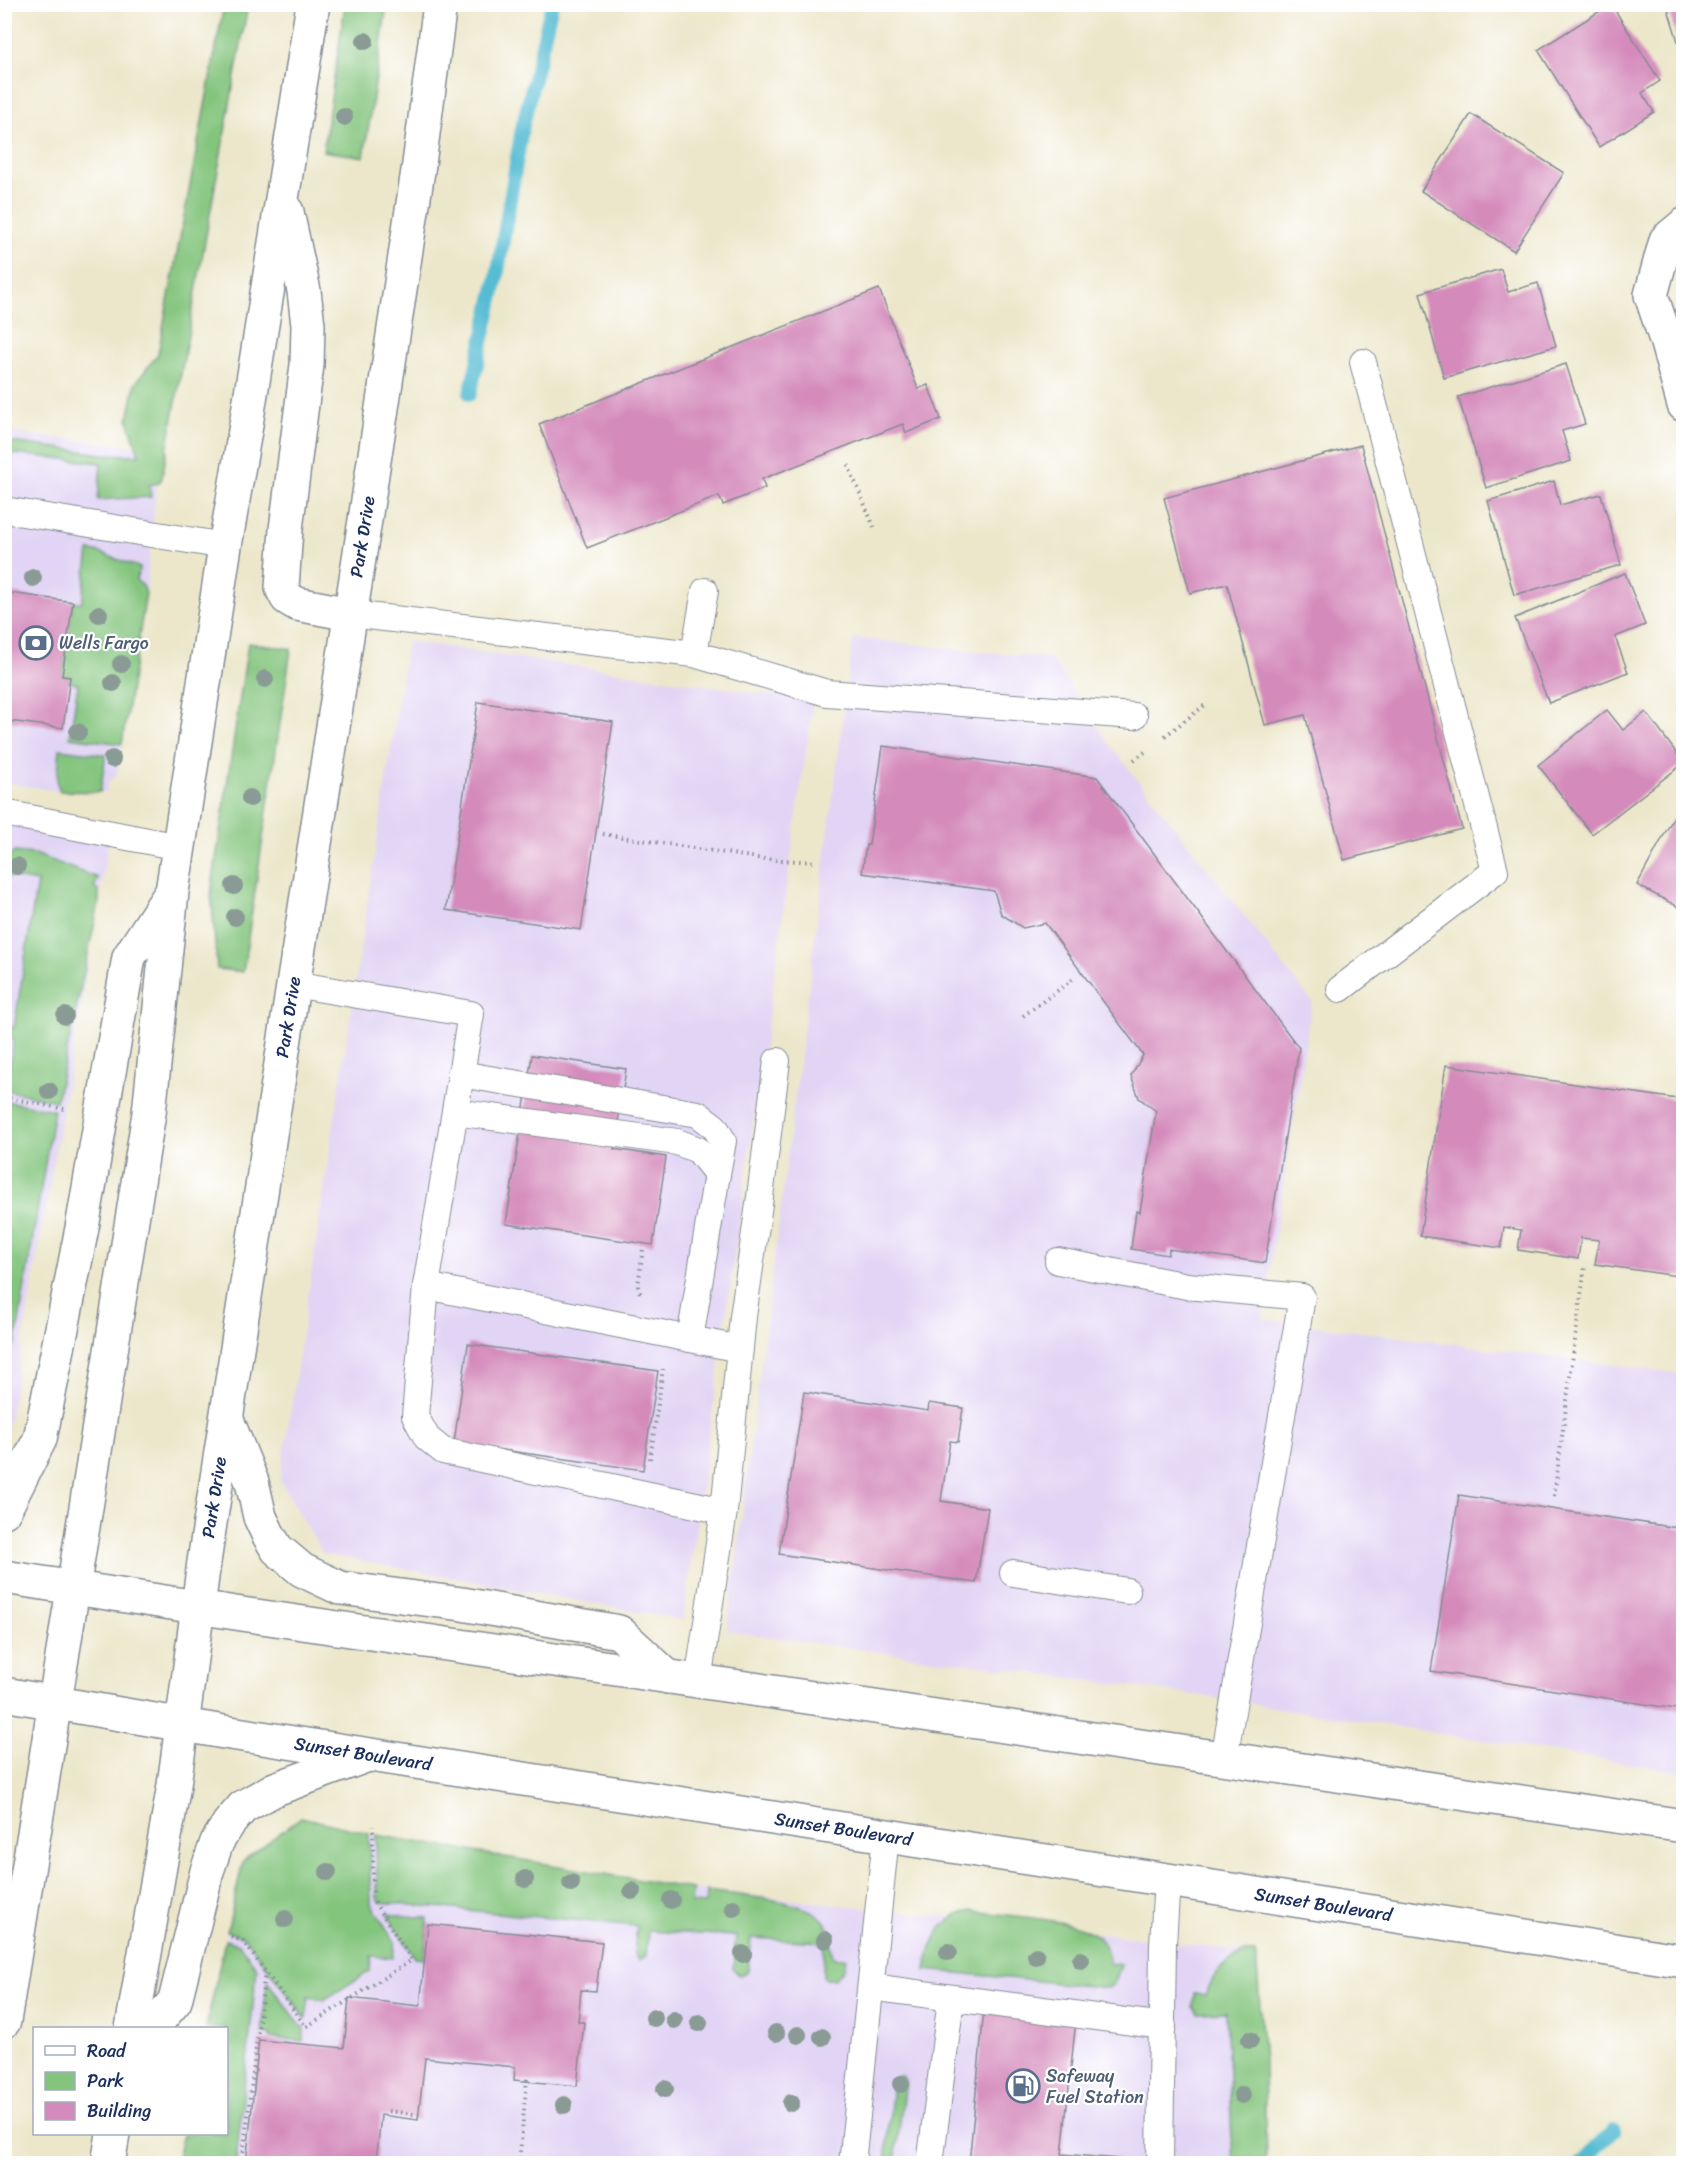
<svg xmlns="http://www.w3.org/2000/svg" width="1688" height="2168" font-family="Sriracha,sans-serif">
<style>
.built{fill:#e1d4f4}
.green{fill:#84c57e;stroke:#507a6e;stroke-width:1.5}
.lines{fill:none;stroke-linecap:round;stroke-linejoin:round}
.stream{stroke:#55bcd3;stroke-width:14}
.building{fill:#d48abb}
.lane-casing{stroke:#848b94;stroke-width:28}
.street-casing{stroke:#848b94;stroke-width:36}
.secondary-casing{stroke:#848b94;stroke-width:36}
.path{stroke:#848b94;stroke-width:4;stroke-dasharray:1.5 4.5;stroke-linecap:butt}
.lane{stroke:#fff;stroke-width:26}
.street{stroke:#fff;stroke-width:33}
.secondary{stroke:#fff;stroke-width:33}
.tree{fill:#8a9b95}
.labels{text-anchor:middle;stroke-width:4.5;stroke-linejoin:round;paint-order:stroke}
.street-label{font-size:18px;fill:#1b2f5e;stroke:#fff}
.service-label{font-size:18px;fill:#4e5e75;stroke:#fff;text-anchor:start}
</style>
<rect width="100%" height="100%" fill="#fff"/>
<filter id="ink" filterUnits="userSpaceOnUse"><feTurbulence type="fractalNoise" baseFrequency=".0167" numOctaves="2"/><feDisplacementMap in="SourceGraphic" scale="12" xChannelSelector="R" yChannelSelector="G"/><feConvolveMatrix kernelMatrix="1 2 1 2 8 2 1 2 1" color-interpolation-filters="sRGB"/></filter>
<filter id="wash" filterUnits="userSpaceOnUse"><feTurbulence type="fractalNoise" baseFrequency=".008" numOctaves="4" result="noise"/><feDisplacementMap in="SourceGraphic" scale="24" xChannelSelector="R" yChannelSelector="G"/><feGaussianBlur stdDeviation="1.35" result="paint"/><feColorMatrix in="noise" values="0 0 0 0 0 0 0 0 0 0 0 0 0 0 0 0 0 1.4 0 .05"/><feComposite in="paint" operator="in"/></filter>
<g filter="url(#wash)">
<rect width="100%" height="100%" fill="#ece7cb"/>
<g class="built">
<path d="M4,432L160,449L146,593L122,744L117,775L108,782L107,792H63L5,782Z"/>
<path d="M853,638L1052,659L1111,746L1312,1002L1262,1319L1683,1374V1772L1203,1696L727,1631Z"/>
<path d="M407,641L813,701L683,1620L323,1554L280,1480Z"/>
<path d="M5,815L110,834L5,1443Z"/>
<path d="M301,1817L376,1835L693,1889L952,1917L973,1911L1072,1925L1091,1932L1256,1953L1264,2061L1266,2163L176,2164L183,2134H226V2028H206L243,1861Z"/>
</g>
<g class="green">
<path d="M224,5H248L162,478L159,483L149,485L151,497L98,500L101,463L5,453V441L103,454L139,455L128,420L135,384L158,354Z"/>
<path d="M345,5H387L364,157L323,151Z"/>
<path d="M89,551L98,552L140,568L136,580L143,586L146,593L122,744L70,737L78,684L69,682L70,677L62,676L73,602H82Z"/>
<path d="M248,643L291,649L243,972L217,969L211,893Z"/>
<path d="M60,749L106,755L100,792L60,791L57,783Z"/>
<path d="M14,852L35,854L98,878L94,888L99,891V903L56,1101L5,1090V1076H8L14,1038L5,1036V1027L14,1028L37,882L5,876V859Z"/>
<path d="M5,1101L54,1110L15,1346L4,1344Z"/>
<path d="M301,1817L369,1833L371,1904L395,1942L393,1958L371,1956L370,1971L324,2000L309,1997L306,2019L244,1937L227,1932L243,1861Z"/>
<path d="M376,1835L693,1889L691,1903L705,1904L706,1891C734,1895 809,1899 825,1922C831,1932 831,1947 833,1958H846L844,1969L834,1979H825L823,1976L824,1942L751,1938L748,1971L745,1974L739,1975L733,1969L736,1936L648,1931L646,1956L638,1960L635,1956L634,1953L637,1926L379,1902L377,1898Z"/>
<path d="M973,1911C1000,1915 1072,1919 1092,1933C1103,1940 1109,1950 1109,1963L1121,1965L1114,1984L1108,1988L926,1970C930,1941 941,1915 973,1911Z"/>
<path d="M387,1914L428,1918L424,1959L415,1958Z"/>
<path d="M225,1940L239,1944L257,1968L236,2163H176L183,2134H226V2028H206Z"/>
<path d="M1244,1953H1256L1264,2061L1266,2163H1233L1226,2012L1198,2013L1193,2007L1194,1993L1206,1995C1213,1973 1223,1963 1244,1953Z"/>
<path d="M267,1981L304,2029L303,2041L270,2038V2034L262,2033Z"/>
<path d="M902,2076L905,2080L895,2163H885L893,2083L897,2077Z"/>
</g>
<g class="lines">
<g class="stream">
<path d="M470,394L496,282L522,129L552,4"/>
<path d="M1580,2164L1614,2130"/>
</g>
</g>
<g id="blocks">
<g class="building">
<path d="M1611,4L1660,81L1642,93L1654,112L1599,147L1538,50Z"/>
<path d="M1681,4H1684L1683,58L1668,9Z"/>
<path d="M1471,114L1564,173L1514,251L1421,191Z"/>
<path d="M1501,269L1508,292L1538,283L1556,346L1444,378L1420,293Z"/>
<path d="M879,289L918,389L928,385L941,419L906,433L903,424L762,479L765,488L723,505L719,496L587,548L539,424Z"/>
<path d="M1566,364L1585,424L1562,431L1571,461L1486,488L1458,397Z"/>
<path d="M1361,445L1462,829L1344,860L1305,715L1265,725L1227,584L1190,593L1164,498Z"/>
<path d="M1554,481L1560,505L1601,494L1621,565L1514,595L1488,501Z"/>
<path d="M1625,573L1645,625L1615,637L1628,672L1549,703L1515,618Z"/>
<path d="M4,592L73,602L62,676L70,677L63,728L9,721L10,717L4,716Z"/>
<path d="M478,702L613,722L581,930L446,910Z"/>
<path d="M1607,710L1623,730L1646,712L1684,763L1592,834L1538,765Z"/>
<path d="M883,746L1097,777L1299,1048L1265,1263L1169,1249L1168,1255L1131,1249L1136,1211L1140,1212L1156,1111L1139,1098L1131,1076L1143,1055L1045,923L1023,928L1001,914L994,891L862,873L866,845H869Z"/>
<path d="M1684,798V910L1637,885Z"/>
<path d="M532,1055L626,1069L614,1149L666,1157L653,1245L506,1224Z"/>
<path d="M1446,1065L1684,1100V1277L1595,1264L1599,1240L1581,1238L1578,1259L1518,1250L1521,1230L1504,1227L1501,1248L1420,1236Z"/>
<path d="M468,1344L658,1371L643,1470L454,1443Z"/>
<path d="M804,1392L928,1411L929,1403L963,1408L958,1442L950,1441L941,1501L988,1508L976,1583L779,1554Z"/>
<path d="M1459,1495L1684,1529L1682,1710L1431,1671Z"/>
<path d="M428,1924L602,1942L596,1991L581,1990L578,2022H584L577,2086L514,2080L515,2067L425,2058L418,2120L381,2115L376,2164H246L259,2040L344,2048L349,1998L420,2006Z"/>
<path d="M984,2010L1076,2019L1062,2154L1119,2159V2164H969Z"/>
</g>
</g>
</g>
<g filter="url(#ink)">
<use href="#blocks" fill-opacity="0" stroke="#848b94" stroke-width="1.5"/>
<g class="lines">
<defs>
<g id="lane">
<path d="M4,510L225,546"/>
<path d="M350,614L694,654L827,693L1134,716"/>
<path d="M694,654L705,591"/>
<path d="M4,813L179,847"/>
<path d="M293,984L471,1014L426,1286L415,1416L427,1438L443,1451L724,1511"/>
<path d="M1340,989L1495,871L1363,362"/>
<path d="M460,1074L698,1114L715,1127L723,1141L717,1174"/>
<path d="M455,1112L677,1142L698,1150L717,1174L690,1339"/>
<path d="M1058,1261L1187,1286L1302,1297L1224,1759"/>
<path d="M426,1286L740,1349"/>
<path d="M1013,1573L1127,1591"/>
<path d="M698,1681L724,1511L743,1317L760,1197L777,1061"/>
<path d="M871,1987L1163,2026"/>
<path d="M852,2164L886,1836"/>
<path d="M930,2164L951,1999"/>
<path d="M1160,2164L1163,1944L1167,1880"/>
</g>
<path id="street" d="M1684,225L1666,240L1651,295L1667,343L1684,405"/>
<g id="secondary">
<path d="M287,212L304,291L308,325L307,365L286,529L282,588L287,598L297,604L350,614"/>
<path d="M227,1420L252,1482L260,1517L268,1534L277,1549L302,1570L340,1588L462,1604L619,1632L668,1677"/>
<path d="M4,1511L40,1439L82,1228L129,957L169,896"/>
<path d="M4,1577L242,1614L1684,1826"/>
<path id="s1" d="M4,1694L224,1732L1684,1961"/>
<path d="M4,2021L149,1113L172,892L225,546L246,425L313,4"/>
<path id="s2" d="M132,2028L174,1785L204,1562L369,494L419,164L440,4"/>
<path d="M152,2028L175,2001L207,1871L217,1842L229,1823L243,1807L275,1789L368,1755"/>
<path d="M108,2164L113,2134"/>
</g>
</defs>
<use href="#lane" class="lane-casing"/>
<use href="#street" class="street-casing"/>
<use href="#secondary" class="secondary-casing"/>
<g class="path">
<path d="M848,465L874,527"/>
<path d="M1165,736L1205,705"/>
<path d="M1134,760L1145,752"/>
<path d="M603,834L764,859L816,862"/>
<path d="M1023,1016L1076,977"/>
<path d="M4,1097L64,1109"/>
<path d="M640,1293L638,1286L643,1249"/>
<path d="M650,1459L663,1369"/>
<path d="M1554,1496L1585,1266"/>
<path d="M231,1937L243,1941L306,2027L412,1960L373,1900V1826"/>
<path d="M388,2111L421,2115"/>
<path d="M242,2164L265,1972"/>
<path d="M519,2164L527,2078"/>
</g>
<use href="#lane" class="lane"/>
<use href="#street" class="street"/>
<use href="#secondary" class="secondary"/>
</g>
<g class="tree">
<circle cx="365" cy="41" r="9"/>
<circle cx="344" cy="117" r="9"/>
<circle cx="33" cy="578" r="9"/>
<circle cx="99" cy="614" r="9"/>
<circle cx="121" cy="664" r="9"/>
<circle cx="265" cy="679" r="9"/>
<circle cx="113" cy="683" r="9"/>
<circle cx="78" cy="732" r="9"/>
<circle cx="112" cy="759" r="9"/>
<circle cx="250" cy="798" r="9"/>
<circle cx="17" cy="866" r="9"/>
<circle cx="234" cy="886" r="9"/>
<circle cx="235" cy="917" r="9"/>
<circle cx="65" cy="1016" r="9"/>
<circle cx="49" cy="1091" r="9"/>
<circle cx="328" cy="1872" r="9"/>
<circle cx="525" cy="1879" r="9"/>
<circle cx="571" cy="1883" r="9"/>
<circle cx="632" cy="1891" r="9"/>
<circle cx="671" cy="1900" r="9"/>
<circle cx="733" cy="1908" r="9"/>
<circle cx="285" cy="1919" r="9"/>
<circle cx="825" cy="1940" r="9"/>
<circle cx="948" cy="1952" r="9"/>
<circle cx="743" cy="1954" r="9"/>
<circle cx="1036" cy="1956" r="9"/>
<circle cx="1081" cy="1960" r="9"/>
<circle cx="654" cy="2018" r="9"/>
<circle cx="674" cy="2020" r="9"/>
<circle cx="699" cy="2023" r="9"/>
<circle cx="776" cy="2033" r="9"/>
<circle cx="798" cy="2035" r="9"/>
<circle cx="822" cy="2037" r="9"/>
<circle cx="1250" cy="2040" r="9"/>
<circle cx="901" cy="2084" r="9"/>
<circle cx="665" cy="2089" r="9"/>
<circle cx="1242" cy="2095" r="9"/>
<circle cx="791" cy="2103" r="9"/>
<circle cx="564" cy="2105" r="9"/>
</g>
</g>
<defs>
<symbol id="bank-ring" viewBox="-11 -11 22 22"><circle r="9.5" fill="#fff" stroke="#5c6f8a" stroke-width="1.5"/><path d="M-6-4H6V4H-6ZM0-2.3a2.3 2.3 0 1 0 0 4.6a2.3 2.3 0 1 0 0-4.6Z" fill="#5c6f8a"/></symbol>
<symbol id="fuel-ring" viewBox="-11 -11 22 22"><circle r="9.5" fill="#fff" stroke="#5c6f8a" stroke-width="1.5"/><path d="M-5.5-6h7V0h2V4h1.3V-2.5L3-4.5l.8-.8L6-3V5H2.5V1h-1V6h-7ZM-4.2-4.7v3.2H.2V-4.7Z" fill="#5c6f8a"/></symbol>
</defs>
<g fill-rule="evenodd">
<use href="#bank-ring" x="17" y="624" width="38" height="38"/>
<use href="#fuel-ring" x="1004" y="2067" width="38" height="38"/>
</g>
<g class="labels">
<g class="street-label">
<text dy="6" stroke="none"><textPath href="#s2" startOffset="1509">Park Drive</textPath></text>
<text dy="6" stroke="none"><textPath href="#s2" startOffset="1023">Park Drive</textPath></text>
<text dy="6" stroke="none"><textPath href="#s2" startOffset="537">Park Drive</textPath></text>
<text dy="6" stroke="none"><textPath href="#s1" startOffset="364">Sunset Boulevard</textPath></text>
<text dy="6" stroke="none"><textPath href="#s1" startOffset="850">Sunset Boulevard</textPath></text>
<text dy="6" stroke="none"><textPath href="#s1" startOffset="1336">Sunset Boulevard</textPath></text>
</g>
<g class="service-label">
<text x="59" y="649">Wells Fargo</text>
<text x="1046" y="2082">Safeway<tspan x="1046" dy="21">Fuel Station</tspan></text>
</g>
</g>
<rect width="1688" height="2168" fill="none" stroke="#fff" stroke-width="24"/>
<rect x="33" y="2027" width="195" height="108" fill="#ffffff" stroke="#a4acbf" stroke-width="1.5"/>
<rect x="45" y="2046" width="30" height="9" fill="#ffffff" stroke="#a4acbf" stroke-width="1.5"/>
<text x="87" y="2057" font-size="18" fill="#1b2f5e">Road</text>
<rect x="45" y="2072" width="30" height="18" fill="#84c57e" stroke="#a4acbf" stroke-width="1.5"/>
<text x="87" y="2087" font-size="18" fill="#1b2f5e">Park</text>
<rect x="45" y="2102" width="30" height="18" fill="#d48abb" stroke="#a4acbf" stroke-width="1.5"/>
<text x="87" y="2117" font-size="18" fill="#1b2f5e">Building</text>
</svg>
